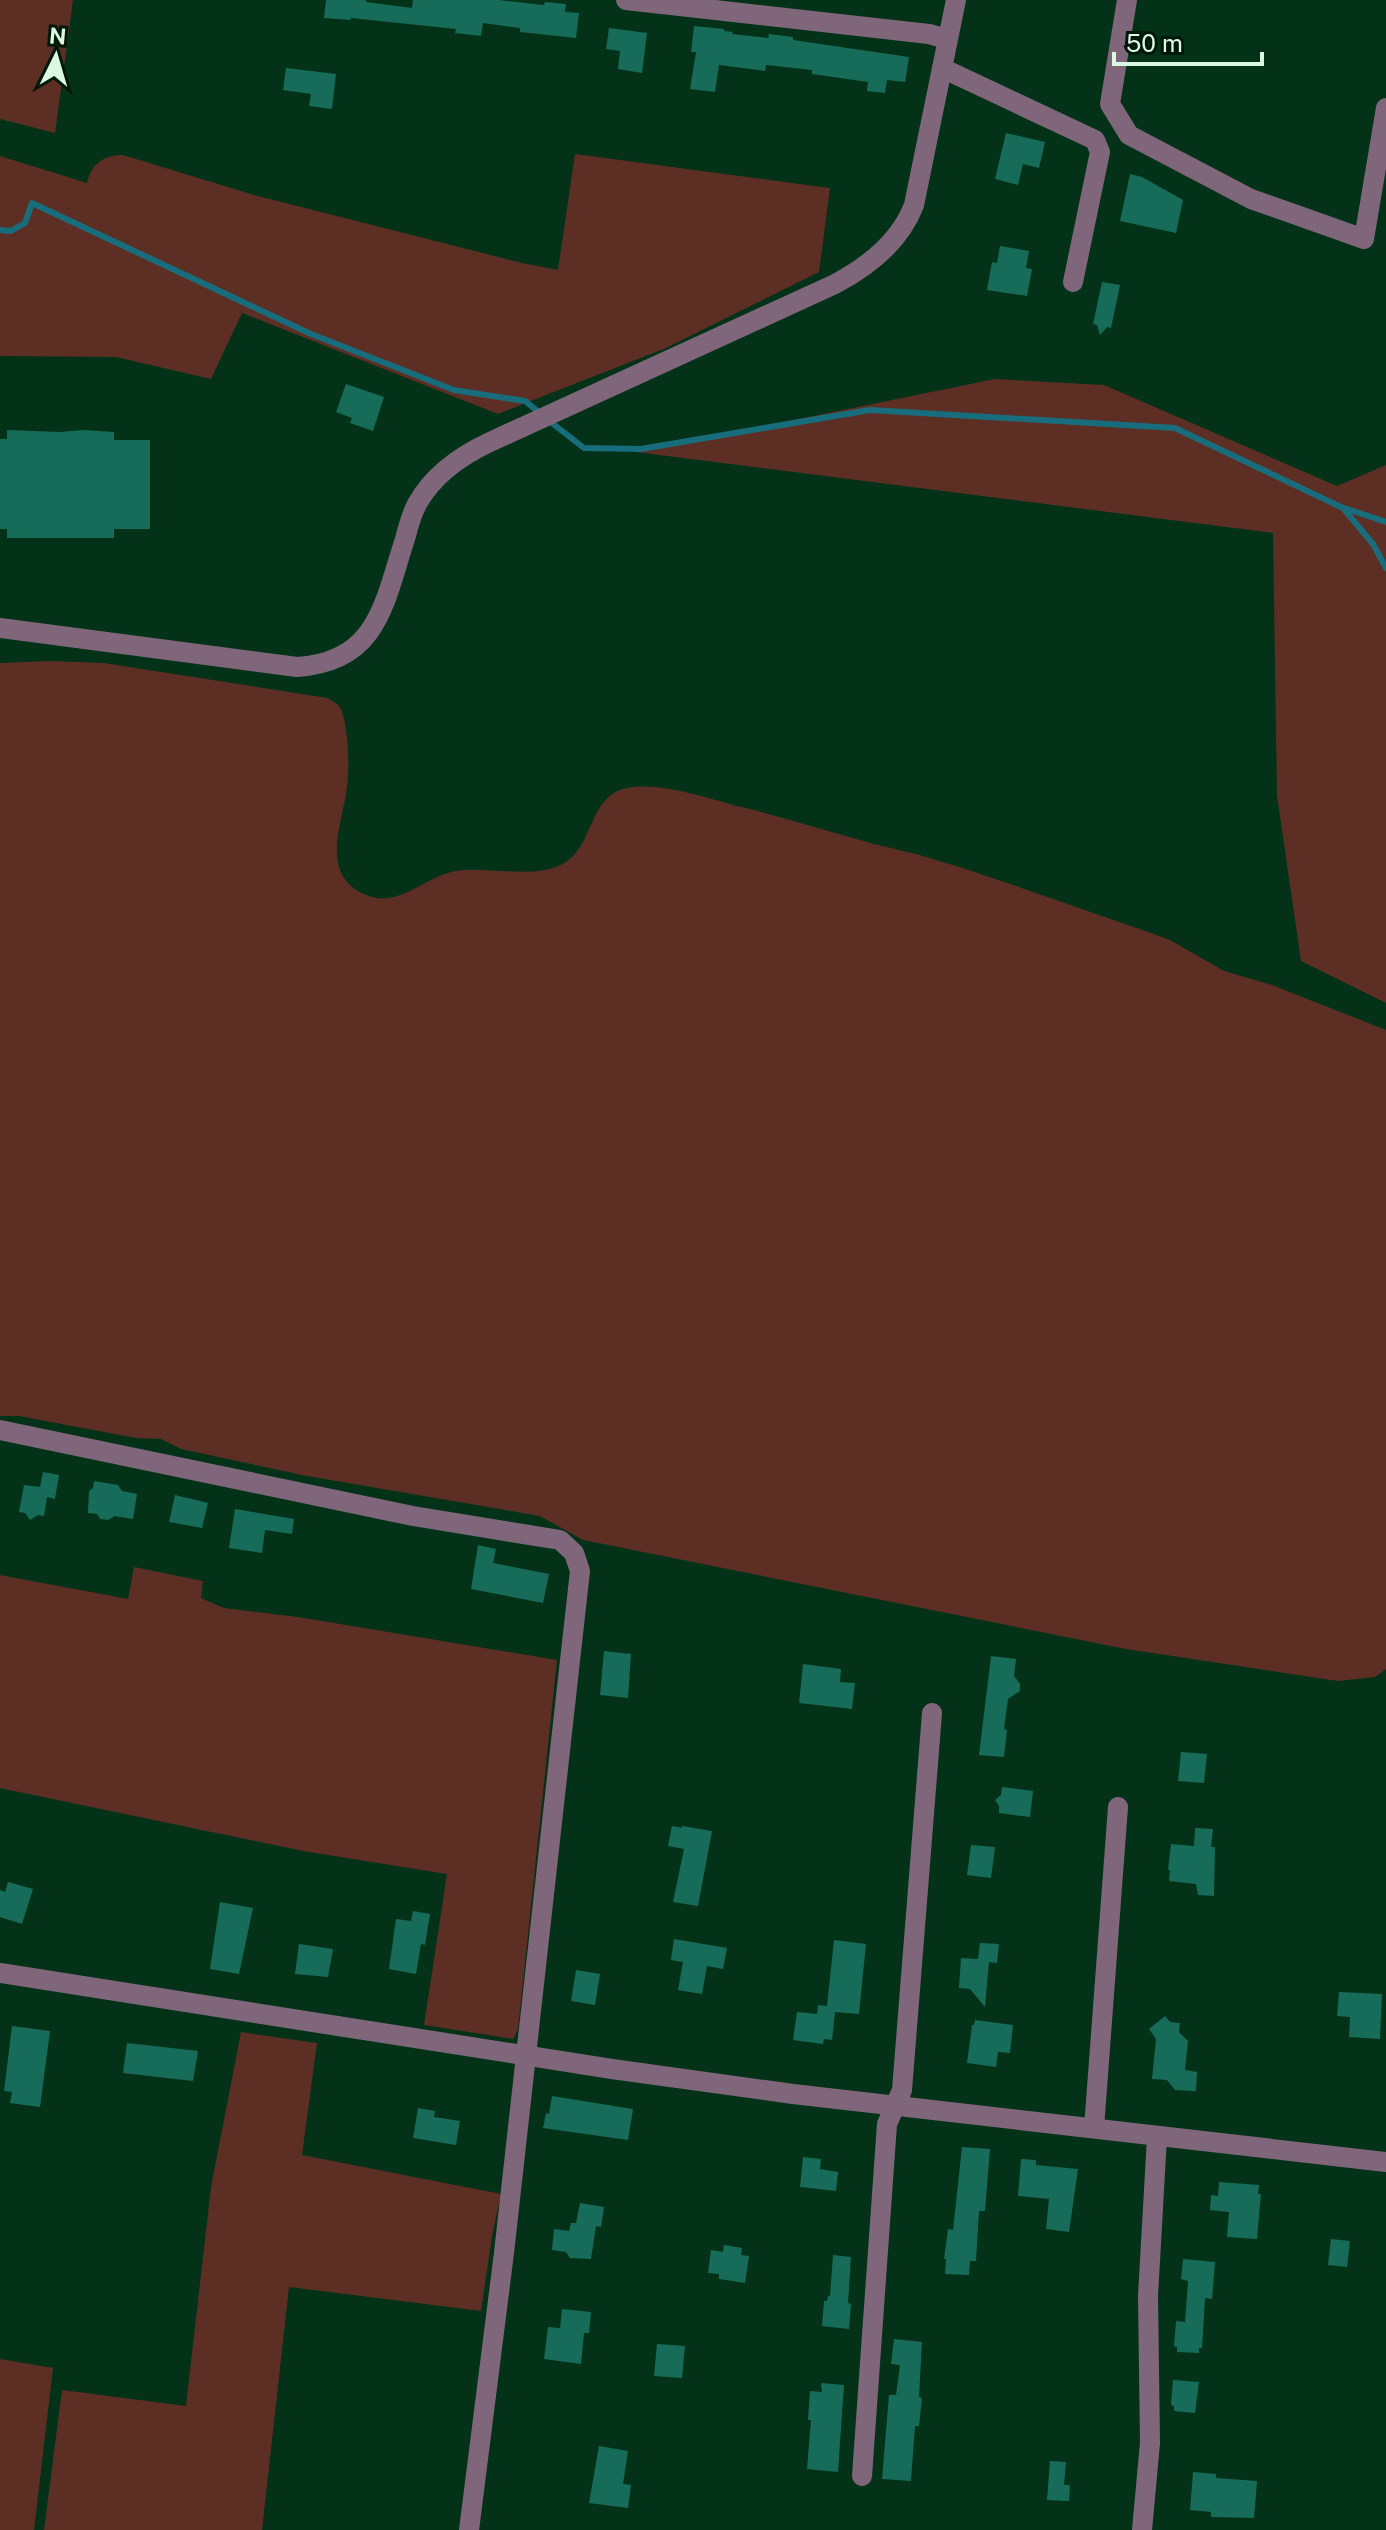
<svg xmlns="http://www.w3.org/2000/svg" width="1386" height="2530" font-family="'Public Sans',sans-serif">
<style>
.green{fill:#5d2e24}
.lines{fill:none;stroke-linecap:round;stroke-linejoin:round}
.stream{stroke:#186d7d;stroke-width:6}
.building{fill:#166c59}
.minor{stroke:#80667a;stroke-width:20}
</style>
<rect width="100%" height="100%" fill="#033218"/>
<g class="green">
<path d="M0,0H73L55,133L0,119Z"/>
<path d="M575,154L830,188L819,272L666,348L498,414L242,313L211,379L116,357L0,356V156L87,183C91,164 104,155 123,155L254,195L522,263L558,270Z"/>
<path d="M995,379L1104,385L1337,486L1386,465V1003L1301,961L1277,796L1273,533L636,452Z"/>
<path d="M50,661L104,663L327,698C333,701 338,703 341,709C349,729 350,773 346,794C340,829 321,876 366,895C399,909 425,876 456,871C493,865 545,884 573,856C594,835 592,795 627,788C662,781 711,800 746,808C789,819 831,832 874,844C894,849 914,853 933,859C1006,881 1078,908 1151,933L1170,940L1224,971L1272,985L1386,1030V1669L1375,1677L1338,1681L1126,1649L583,1540L540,1516L307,1476L181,1449L161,1439L136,1438L19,1416H0V663Z"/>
<path d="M134,1567L203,1581L201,1598L224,1608L298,1617L557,1660L518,2029L513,2039L424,2025L447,1874L303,1851L0,1788V1575L128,1599Z"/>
<path d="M241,2032L317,2043L302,2155L501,2194L492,2236L481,2311L289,2287L262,2530H44L62,2390L186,2406L211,2187Z"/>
<path d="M0,2359L53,2368L34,2530H0Z"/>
</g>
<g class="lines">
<g class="stream">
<path d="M0,230L11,231L25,223L32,203L311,334L454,390L525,401L540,413"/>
<path d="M548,420L584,448L641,449L870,410L1175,428L1343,508L1373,544L1386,568"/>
<path d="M1344,508L1386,522"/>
</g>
</g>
<g class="building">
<path d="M326,0H366V2L412,8L413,0H499L544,5L545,2L566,4L565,12L579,13L576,38L520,32V28L483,23L481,36L455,33L456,29L351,18V20L324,18Z"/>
<path d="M694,26L724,29V31L733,32L732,34L768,38L769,34L793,37V40L909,57L905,82L887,80L885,93L867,91L868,82L812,74V70L766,65L765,71L719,65L715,92L690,89L696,52H691Z"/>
<path d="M609,28L647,33L642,73L618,69L620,51L606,49Z"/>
<path d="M286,68L336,74L332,109L309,106L311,94L283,90Z"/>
<path d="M1006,133L1045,142L1039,168L1023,164L1018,185L995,179Z"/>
<path d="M1130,174L1142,177L1183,200L1176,233L1120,221Z"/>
<path d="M1000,246L1029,251L1026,268L1032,269L1027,296L987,290L992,262L997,263Z"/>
<path d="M1102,282L1120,285L1111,328L1107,327L1100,335L1097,325L1093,324Z"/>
<path d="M346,384L384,397L373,431L350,423L352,418L336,412Z"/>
<path d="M7,430L60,432L83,430L114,432V440H150V529H114V538H7V529H0V439H7Z"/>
<path d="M43,1472L59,1475L55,1499L47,1497L44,1516L38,1515L30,1520L25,1513L19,1512L24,1485L40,1487Z"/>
<path d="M94,1481L118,1485L122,1491L137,1494L133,1519L115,1516L108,1520L100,1519L97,1514L88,1513L89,1491L93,1488Z"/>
<path d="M175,1495L208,1503L202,1528L169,1522Z"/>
<path d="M235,1509L294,1519L292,1534L265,1530L262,1553L229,1548Z"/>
<path d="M478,1545L496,1549L493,1563L549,1574L543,1603L471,1589Z"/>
<path d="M604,1651L631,1654L628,1698L600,1695Z"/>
<path d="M991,1656L1016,1659L1014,1676L1020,1684V1691L1008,1699L1004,1729L1007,1730L1004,1757L979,1755Z"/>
<path d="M803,1664L841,1669L840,1682L855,1683L852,1709L799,1703Z"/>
<path d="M1181,1752L1207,1754L1204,1783L1178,1781Z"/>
<path d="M1002,1787L1033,1791L1030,1817L999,1813V1806L995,1800L1001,1795Z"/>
<path d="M672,1826L682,1828V1826L712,1831L698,1906L673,1902L684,1849L668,1846Z"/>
<path d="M1195,1828L1213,1829L1211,1847H1215L1214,1896L1198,1895L1196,1884L1169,1881L1170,1870H1168L1171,1844L1194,1846Z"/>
<path d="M971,1845L995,1847L991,1878L967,1875Z"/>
<path d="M8,1882L33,1889L22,1924L0,1917V1890L5,1892Z"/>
<path d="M220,1902L253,1908L239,1974L210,1969Z"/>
<path d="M413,1911L430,1914L425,1945L421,1944L416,1974L389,1969L396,1919L411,1921Z"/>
<path d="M674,1939L727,1948L723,1969L707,1966L702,1994L678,1990L683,1962L671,1960Z"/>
<path d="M834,1940L866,1944L859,2014L835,2012L832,2040L824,2039L823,2044L793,2040L797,2012L817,2014L818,2005L827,2006Z"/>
<path d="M980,1943L999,1944L997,1963L989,1962L985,2007L970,1989L959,1988L961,1958L978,1959Z"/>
<path d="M299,1944L333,1949L328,1977L295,1974Z"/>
<path d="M576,1970L600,1974L595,2005L571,2001Z"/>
<path d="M1339,1992L1382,1994L1380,2039L1349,2037L1350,2017L1337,2016Z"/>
<path d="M1165,2016L1170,2022L1180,2023L1179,2032L1188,2041L1185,2070L1197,2072L1196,2091L1175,2090L1167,2080L1152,2079L1156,2039L1149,2029Z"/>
<path d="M975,2020L1013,2025L1010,2053L998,2052L996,2067L967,2063L972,2025H974Z"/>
<path d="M12,2026L50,2031L40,2107L10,2103L12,2092L4,2091Z"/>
<path d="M127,2043L198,2051L193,2081L123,2073Z"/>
<path d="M552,2096L633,2109L628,2140L543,2128L546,2113L549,2114Z"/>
<path d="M418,2108L435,2111L434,2117L460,2121L456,2145L413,2138Z"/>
<path d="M962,2147L990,2149L985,2211H979L976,2261H970L969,2275L945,2274L946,2259H944L948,2229L953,2230Z"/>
<path d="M803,2157L821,2159L820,2169L838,2172L836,2191L800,2187Z"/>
<path d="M1021,2159L1036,2160V2165L1078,2169L1069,2232L1046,2229L1049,2199L1018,2196Z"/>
<path d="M1219,2182L1259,2185L1258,2194H1261L1257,2239L1227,2237L1229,2212L1210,2210L1211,2195L1218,2196Z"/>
<path d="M580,2203L604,2207L601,2227L596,2226L591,2259L570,2258L566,2252L552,2250L554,2229L569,2231L571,2223H576Z"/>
<path d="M1331,2239L1350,2241L1347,2267L1328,2265Z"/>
<path d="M724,2245L742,2248L741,2255L749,2256L745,2283L719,2279V2274L708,2273L711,2250L723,2252Z"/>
<path d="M833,2255L851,2257L848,2303L851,2304L849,2329L822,2326L824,2301H827L828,2296H830Z"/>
<path d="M1183,2259L1215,2262L1212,2299L1205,2298L1202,2348H1199V2353L1177,2352V2347L1174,2346L1176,2321L1185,2322L1188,2281L1181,2279Z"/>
<path d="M562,2309L591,2312L589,2333H584L581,2364L544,2359L548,2327L560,2328Z"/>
<path d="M894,2339L922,2342L919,2397L922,2398L919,2426H915L911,2481L882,2479L889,2395H896L900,2365L891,2364Z"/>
<path d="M657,2344L685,2346L682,2378L654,2376Z"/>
<path d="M1173,2380L1199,2382L1195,2413L1174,2411V2406L1171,2405Z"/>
<path d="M821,2383L844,2385L838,2472L807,2469L811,2420H808L810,2391L822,2392Z"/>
<path d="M599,2446L628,2451L623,2484L631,2485L628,2508L589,2503Z"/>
<path d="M1050,2461L1066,2462L1064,2485H1070L1069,2501L1047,2500Z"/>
<path d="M1193,2472L1216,2474V2478L1257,2481L1254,2518L1211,2517V2512L1190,2510Z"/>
</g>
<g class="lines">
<g class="minor">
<path d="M626,0L929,34L947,39"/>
<path d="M1127,0L1110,104L1129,135L1251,199L1364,239L1386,108"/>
<path d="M942,68L1095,140L1100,152L1073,282"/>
<path d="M0,628L297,667C378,662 384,603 405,539C408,528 411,515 417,504C433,475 460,456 490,442L835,284C869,266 900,242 914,205L956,0"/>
<path d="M0,1430L413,1516L560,1540L574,1553L580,1571L504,2253L469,2530"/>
<path d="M0,1973L612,2069L793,2094L1386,2162"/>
<path d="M1094,2128L1118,1807"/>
<path d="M862,2476L887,2124L902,2090L932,1713"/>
<path d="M1142,2530L1150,2443L1148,2296L1157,2137"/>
</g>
</g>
<g transform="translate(56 56) rotate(5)" stroke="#011708" stroke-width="6" paint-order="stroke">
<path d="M0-6L14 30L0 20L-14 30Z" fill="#dbf8e2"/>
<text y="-12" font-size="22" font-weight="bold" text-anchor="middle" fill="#dbf8e2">N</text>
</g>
<path d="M1114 52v12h148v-12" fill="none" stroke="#dbf8e2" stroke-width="4"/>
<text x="1126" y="52" font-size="24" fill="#dbf8e2" stroke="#011708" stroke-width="6" paint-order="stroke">50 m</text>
</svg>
